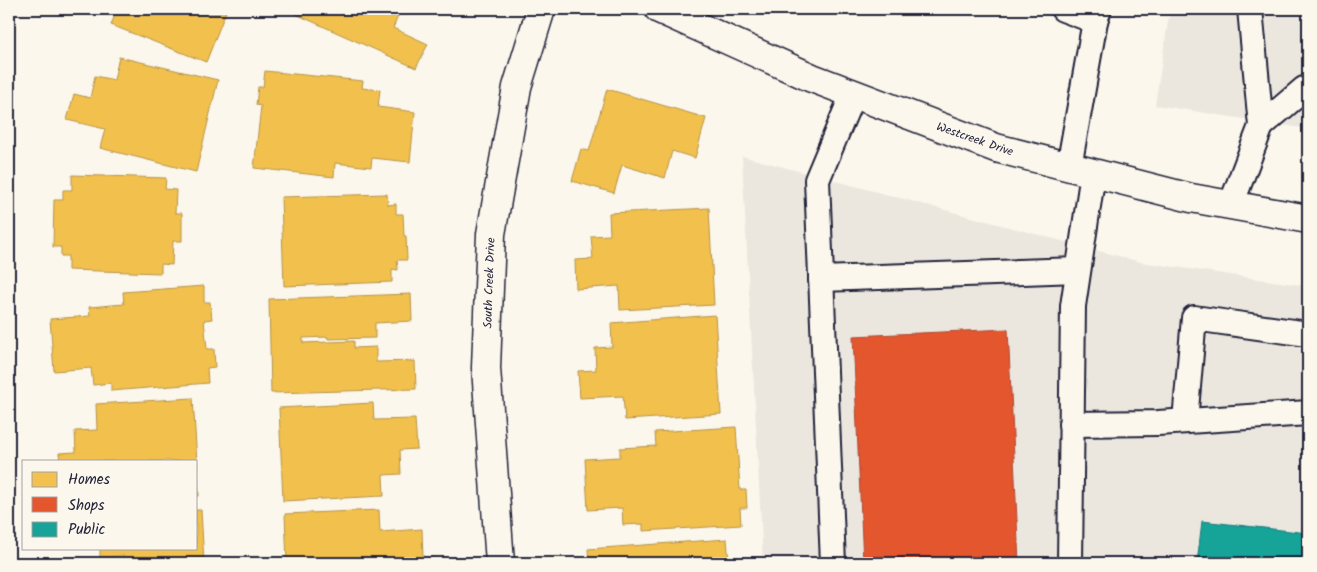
<svg xmlns="http://www.w3.org/2000/svg" width="1317" height="572" font-family="Kalam,sans-serif">
<style>
.built{fill:#ebe7df}
.homes{fill:#f2c14e;stroke:#b49148}
.shops{fill:#e4572e;stroke:#aa4732}
.public{fill:#17a398;stroke:#1a7c7c}
.lines{fill:none;stroke-linecap:round;stroke-linejoin:round}
.lane-casing{stroke:#22223b;stroke-width:28}
.street-casing{stroke:#22223b;stroke-width:31}
.secondary-casing{stroke:#22223b;stroke-width:31}
.lane{stroke:#fbf7ec;stroke-width:24}
.street{stroke:#fbf7ec;stroke-width:28}
.secondary{stroke:#fbf7ec;stroke-width:28}
.labels{text-anchor:middle;stroke-width:5;stroke-linejoin:round;paint-order:stroke}
.street-label{font-size:12px;fill:#22223b;stroke:#fbf7ec}
</style>
<rect width="100%" height="100%" fill="#fbf7ec"/>
<filter id="ink" filterUnits="userSpaceOnUse"><feTurbulence type="fractalNoise" baseFrequency=".02" numOctaves="2"/><feDisplacementMap in="SourceGraphic" scale="10" xChannelSelector="R" yChannelSelector="G"/><feConvolveMatrix kernelMatrix="1 2 1 2 8 2 1 2 1" color-interpolation-filters="sRGB"/></filter>
<g filter="url(#ink)">
<g class="built">
<path d="M1170,9H1308V129L1155,105Z"/>
<path d="M742,156L1141,262L1308,286V563H763Z"/>
</g>
<g class="homes">
<path d="M112,9H227L206,62L111,25L116,12L111,10Z"/>
<path d="M290,9H387L399,14L393,28L428,44L416,68L289,11Z"/>
<path d="M119,57L218,80L196,172L100,148L105,129L67,120L74,94L90,98L95,76L114,80Z"/>
<path d="M265,71L363,81L362,88L380,90L378,107L415,112L410,162L372,158L371,167L335,163L334,177L254,168L261,106L256,105L258,87H263Z"/>
<path d="M607,89L706,118L695,158L672,151L665,178L622,165L614,193L572,181L581,149L589,151Z"/>
<path d="M72,175L166,178L165,189L176,190L175,213H182V241H173L172,265L161,264V273L68,270V256H61V247H53L54,200H63V190H72Z"/>
<path d="M387,194L388,205L396,204V214H403L404,236H406L407,260H397L398,270L392,269V282L284,286L281,197Z"/>
<path d="M709,208L714,305L620,310L619,286L576,289L575,260L593,259L591,236L610,235L609,213Z"/>
<path d="M204,286V302H210L212,319L204,320L207,349H214L215,367L207,368L208,383L111,391V383L93,385L91,368L54,371L50,319L90,316L89,307L124,304L123,292Z"/>
<path d="M411,294L412,321L375,323V338L328,339V337L303,338V343L354,341V348L376,347V362L415,361L416,389L271,393L269,299Z"/>
<path d="M715,315L721,414L625,420L623,396L580,398L578,371L596,370L595,348L612,347L611,323Z"/>
<path d="M193,398L199,496H196V461H60L59,453L76,452L75,431L97,430L96,404Z"/>
<path d="M373,403L374,420L415,419L417,449L400,450L401,474L383,475L384,496L283,501L279,408Z"/>
<path d="M736,427L740,490H746L747,508H740L741,525L643,531V524L623,525L622,508L588,510L585,459L620,457V448L656,446L655,432Z"/>
<path d="M196,510H201L204,563H146V562L124,563V556L100,557V548H196Z"/>
<path d="M379,510L380,532L422,529L423,558H435V563H287L285,514Z"/>
<path d="M727,539L729,563H589L588,549Z"/>
</g>
<path class="shops" d="M1008,329L1019,563H863L853,336Z"/>
<path class="public" d="M1202,521L1308,533V563H1197Z"/>
<g class="lines">
<defs>
<g id="lane">
<path d="M1063,9L1095,21"/>
<path d="M1261,126L1304,89H1308"/>
<path d="M1069,167L1095,21L1099,9"/>
<path d="M1231,205L1261,126L1250,9"/>
<path d="M821,279L1078,270"/>
<path d="M1185,421L1194,318L1308,334"/>
<path d="M1071,424L1158,423L1308,413"/>
<path d="M833,563L817,180L853,94"/>
<path d="M1070,563L1073,306L1093,173"/>
</g>
<path id="street" d="M500,563L486,368L491,234L517,87L541,9"/>
<path id="secondary" d="M659,9L812,78L996,148L1191,198L1308,219"/>
</defs>
<use href="#lane" class="lane-casing"/>
<use href="#street" class="street-casing"/>
<use href="#secondary" class="secondary-casing"/>
<use href="#lane" class="lane"/>
<use href="#street" class="street"/>
<use href="#secondary" class="secondary"/>
</g>
</g>
<g class="labels">
<g class="street-label">
<text transform="translate(975 139) rotate(19)" y="4">Westcreek Drive</text>
<text transform="translate(489 283) rotate(-88)" y="4">South Creek Drive</text>
</g>
</g>
<rect width="1317" height="572" fill="none" stroke="#fbf7ec" stroke-width="30"/>
<rect x="15" y="15" width="1287" height="542" fill="none" stroke="#22223b" stroke-width="2" filter="url(#ink)"/>
<rect x="22" y="460" width="175" height="90" fill="#fbf7ec" stroke="#a4a2a5"/>
<rect x="32" y="472" width="25" height="15" fill="#f2c14e" stroke="#a4a2a5"/>
<text x="68" y="484" font-size="15" fill="#22223b">Homes</text>
<rect x="32" y="497" width="25" height="15" fill="#e4572e" stroke="#a4a2a5"/>
<text x="68" y="510" font-size="15" fill="#22223b">Shops</text>
<rect x="32" y="522" width="25" height="15" fill="#17a398" stroke="#a4a2a5"/>
<text x="68" y="534" font-size="15" fill="#22223b">Public</text>
</svg>
